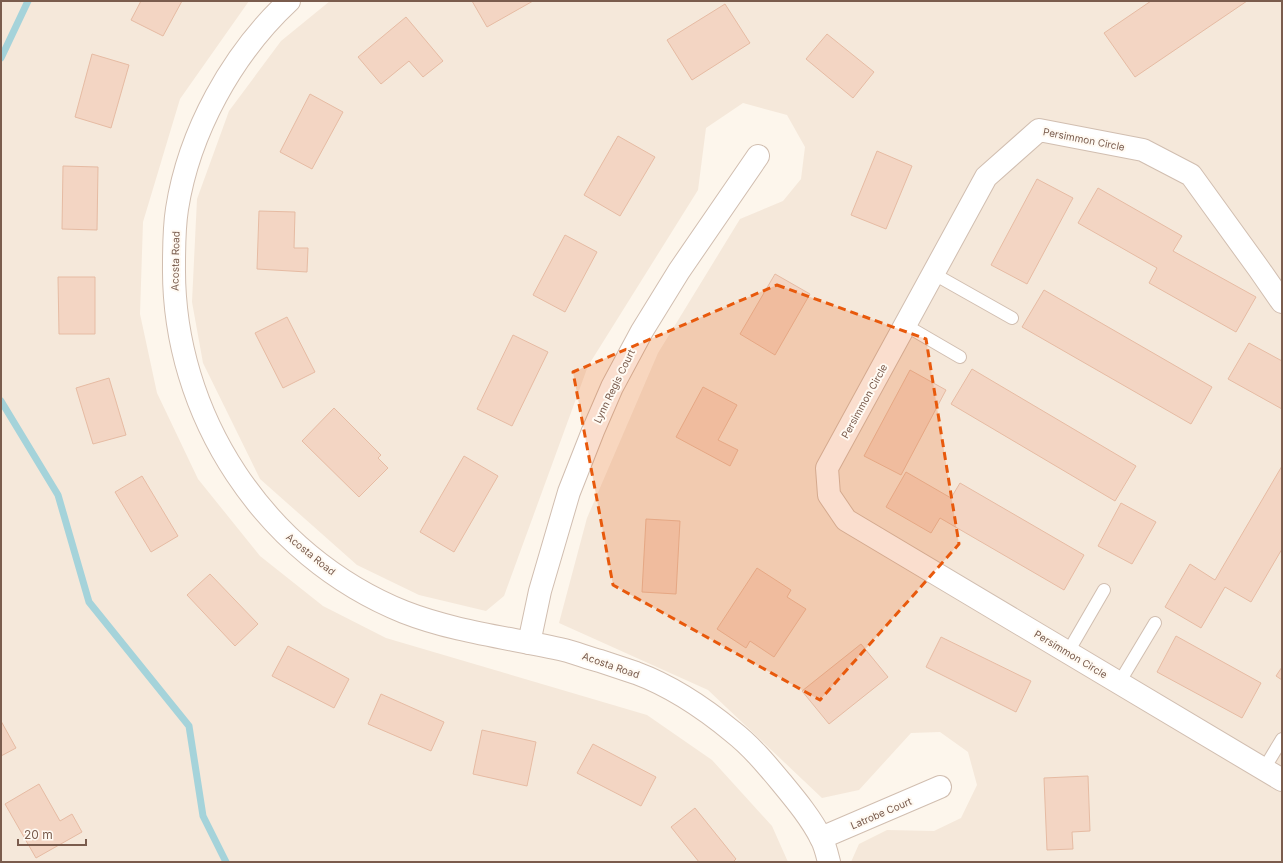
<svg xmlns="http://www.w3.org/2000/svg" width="1283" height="863" font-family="Inter,sans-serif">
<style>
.residential{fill:#f5e8da}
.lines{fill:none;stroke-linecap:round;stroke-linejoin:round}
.stream{stroke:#a5d3da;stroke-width:7}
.building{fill:#f3d5c3;stroke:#e6bba3}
.lane-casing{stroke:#d1beb0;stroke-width:14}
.street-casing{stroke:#d1beb0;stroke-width:24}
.lane{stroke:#fff;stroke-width:12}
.street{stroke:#fff;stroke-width:22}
.marked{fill:#e8590c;fill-opacity:0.2;stroke:#e8590c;stroke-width:3;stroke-dasharray:8 5;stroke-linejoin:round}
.labels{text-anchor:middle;stroke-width:4;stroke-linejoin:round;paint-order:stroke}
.street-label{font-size:10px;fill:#7a5c4d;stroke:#fffaf3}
</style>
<rect width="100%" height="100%" fill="#fdf6ec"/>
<g class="residential">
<path d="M1,1H249L180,99L143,222L140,314L157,393L198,479L260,556L323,606L386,638L647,715L712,760L772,826L788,862H1Z"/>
<path d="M330,1H1282V862H851L859,844L887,830L934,831L961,818L977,785L968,752L940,732L911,733L859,790L822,798L708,690L559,623L587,518L658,353L740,219L783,201L801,179L805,147L787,115L743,103L706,128L698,190L588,366L504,596L486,611L419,595L357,565L260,479L203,363L192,302L197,199L229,111L281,41Z"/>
</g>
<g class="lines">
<g class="stream">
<path d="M1,58L28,1"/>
<path d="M1,401L58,495L89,602L189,726L203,816L226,862"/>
</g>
</g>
<g class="building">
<path d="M141,1H182L163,36L131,20Z"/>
<path d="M472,1H533L487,27Z"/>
<path d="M1151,1H1247L1135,77L1104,33Z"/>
<path d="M725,4L750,43L692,80L667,40Z"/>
<path d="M406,17L443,61L423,77L409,61L381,84L358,57Z"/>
<path d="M827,34L874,72L853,98L806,59Z"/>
<path d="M92,54L129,65L111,128L75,117Z"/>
<path d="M310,94L343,112L312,169L280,152Z"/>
<path d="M618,136L655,157L620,216L584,195Z"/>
<path d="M877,151L912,166L886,229L851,215Z"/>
<path d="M63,166L98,167L97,230L62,229Z"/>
<path d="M1037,179L1073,198L1027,284L991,265Z"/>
<path d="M1098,188L1182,236L1173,251L1256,297L1236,332L1149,283L1157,268L1078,223Z"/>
<path d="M259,211L295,212L294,248H308L307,272L257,269Z"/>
<path d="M565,235L597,252L565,312L533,295Z"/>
<path d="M775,274L810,294L775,355L740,334Z"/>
<path d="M58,277H95V334H59Z"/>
<path d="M1044,290L1212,387L1191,424L1022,327Z"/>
<path d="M287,317L315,372L283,388L255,333Z"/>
<path d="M513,335L548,352L512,426L477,409Z"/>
<path d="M1249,343L1282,361V409L1228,379Z"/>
<path d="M972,369L1136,466L1115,501L951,404Z"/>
<path d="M910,370L946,390L901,475L864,456Z"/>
<path d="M109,378L126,435L93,444L76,388Z"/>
<path d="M703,387L737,405L718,440L738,450L730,466L676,437Z"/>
<path d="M334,408L381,455L378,458L388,468L359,497L302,441Z"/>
<path d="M464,456L498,476L454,552L420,532Z"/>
<path d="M1282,466V549L1251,602L1225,587L1201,628L1165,607L1190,564L1215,580Z"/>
<path d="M906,472L951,498L960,483L1084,555L1064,590L940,518L931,533L886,507Z"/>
<path d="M142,476L178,536L151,552L115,492Z"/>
<path d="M1121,503L1156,522L1132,564L1098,546Z"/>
<path d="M646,519L680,521L676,594L642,592Z"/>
<path d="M757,568L791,590L787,597L806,609L774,657L750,641L746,648L717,629Z"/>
<path d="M210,574L258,624L235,646L187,595Z"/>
<path d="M1176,636L1261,683L1242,718L1157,672Z"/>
<path d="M941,637L1031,681L1016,712L926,667Z"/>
<path d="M861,644L888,677L829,724L802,691Z"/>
<path d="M288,646L349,679L334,708L272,676Z"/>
<path d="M1282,667V680L1276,676Z"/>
<path d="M381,694L444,722L431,751L368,724Z"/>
<path d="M1,721L16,748L1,756Z"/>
<path d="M482,730L536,742L527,786L473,774Z"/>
<path d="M593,744L656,777L641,806L577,773Z"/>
<path d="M1088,776L1090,831L1072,832L1073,849L1047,850L1044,778Z"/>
<path d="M39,784L60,821L72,814L82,832L36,858L5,804Z"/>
<path d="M695,808L736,859L733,862H699L671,827Z"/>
</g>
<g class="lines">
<defs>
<g id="lane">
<path d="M934,274L1012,318"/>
<path d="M905,325L960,357"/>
<path d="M1068,652L1104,590"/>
<path d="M1119,683L1155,623"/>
<path d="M1264,769L1282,739"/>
</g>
<g id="street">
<path d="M289,1C232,54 189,132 177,209C174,228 174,247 174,265C172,415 265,556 404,612C455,632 511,638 564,650C576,653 588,658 600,661C612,665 624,669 636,673C671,686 704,708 733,732C751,746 766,764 781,782C795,799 811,818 821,838C825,845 827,854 829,862"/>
<path d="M1282,302L1259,269L1191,175L1143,150L1039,130L986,177L827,468L829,495L846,520L1282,780"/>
<path d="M529,643L540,591L569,492L593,431L612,387L642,331L679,271L758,156"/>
<path d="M821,838L940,787"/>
</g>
</defs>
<use href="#lane" class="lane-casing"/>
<use href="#street" class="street-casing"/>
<use href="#lane" class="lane"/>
<use href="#street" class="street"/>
</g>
<path class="marked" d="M777,285L926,339L959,544L820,700L613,585L573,372Z"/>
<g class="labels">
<g class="street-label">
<text transform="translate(1084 139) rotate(11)" y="4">Persimmon Circle</text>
<text transform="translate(175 261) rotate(-89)" y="4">Acosta Road</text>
<text transform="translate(614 386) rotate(-64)" y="4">Lynn Regis Court</text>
<text transform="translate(864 401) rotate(-61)" y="4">Persimmon Circle</text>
<text transform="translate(311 554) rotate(39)" y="4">Acosta Road</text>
<text transform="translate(1071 654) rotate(31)" y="4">Persimmon Circle</text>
<text transform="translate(611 665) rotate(19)" y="4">Acosta Road</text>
<text transform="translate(881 813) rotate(-23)" y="4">Latrobe Court</text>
</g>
</g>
<rect width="1283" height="863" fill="none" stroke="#7a5c4d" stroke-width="4"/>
<path d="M18 839v6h68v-6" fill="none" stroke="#7a5c4d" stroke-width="2"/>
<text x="24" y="839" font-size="12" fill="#7a5c4d" stroke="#fffaf3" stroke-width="3" paint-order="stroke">20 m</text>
</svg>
